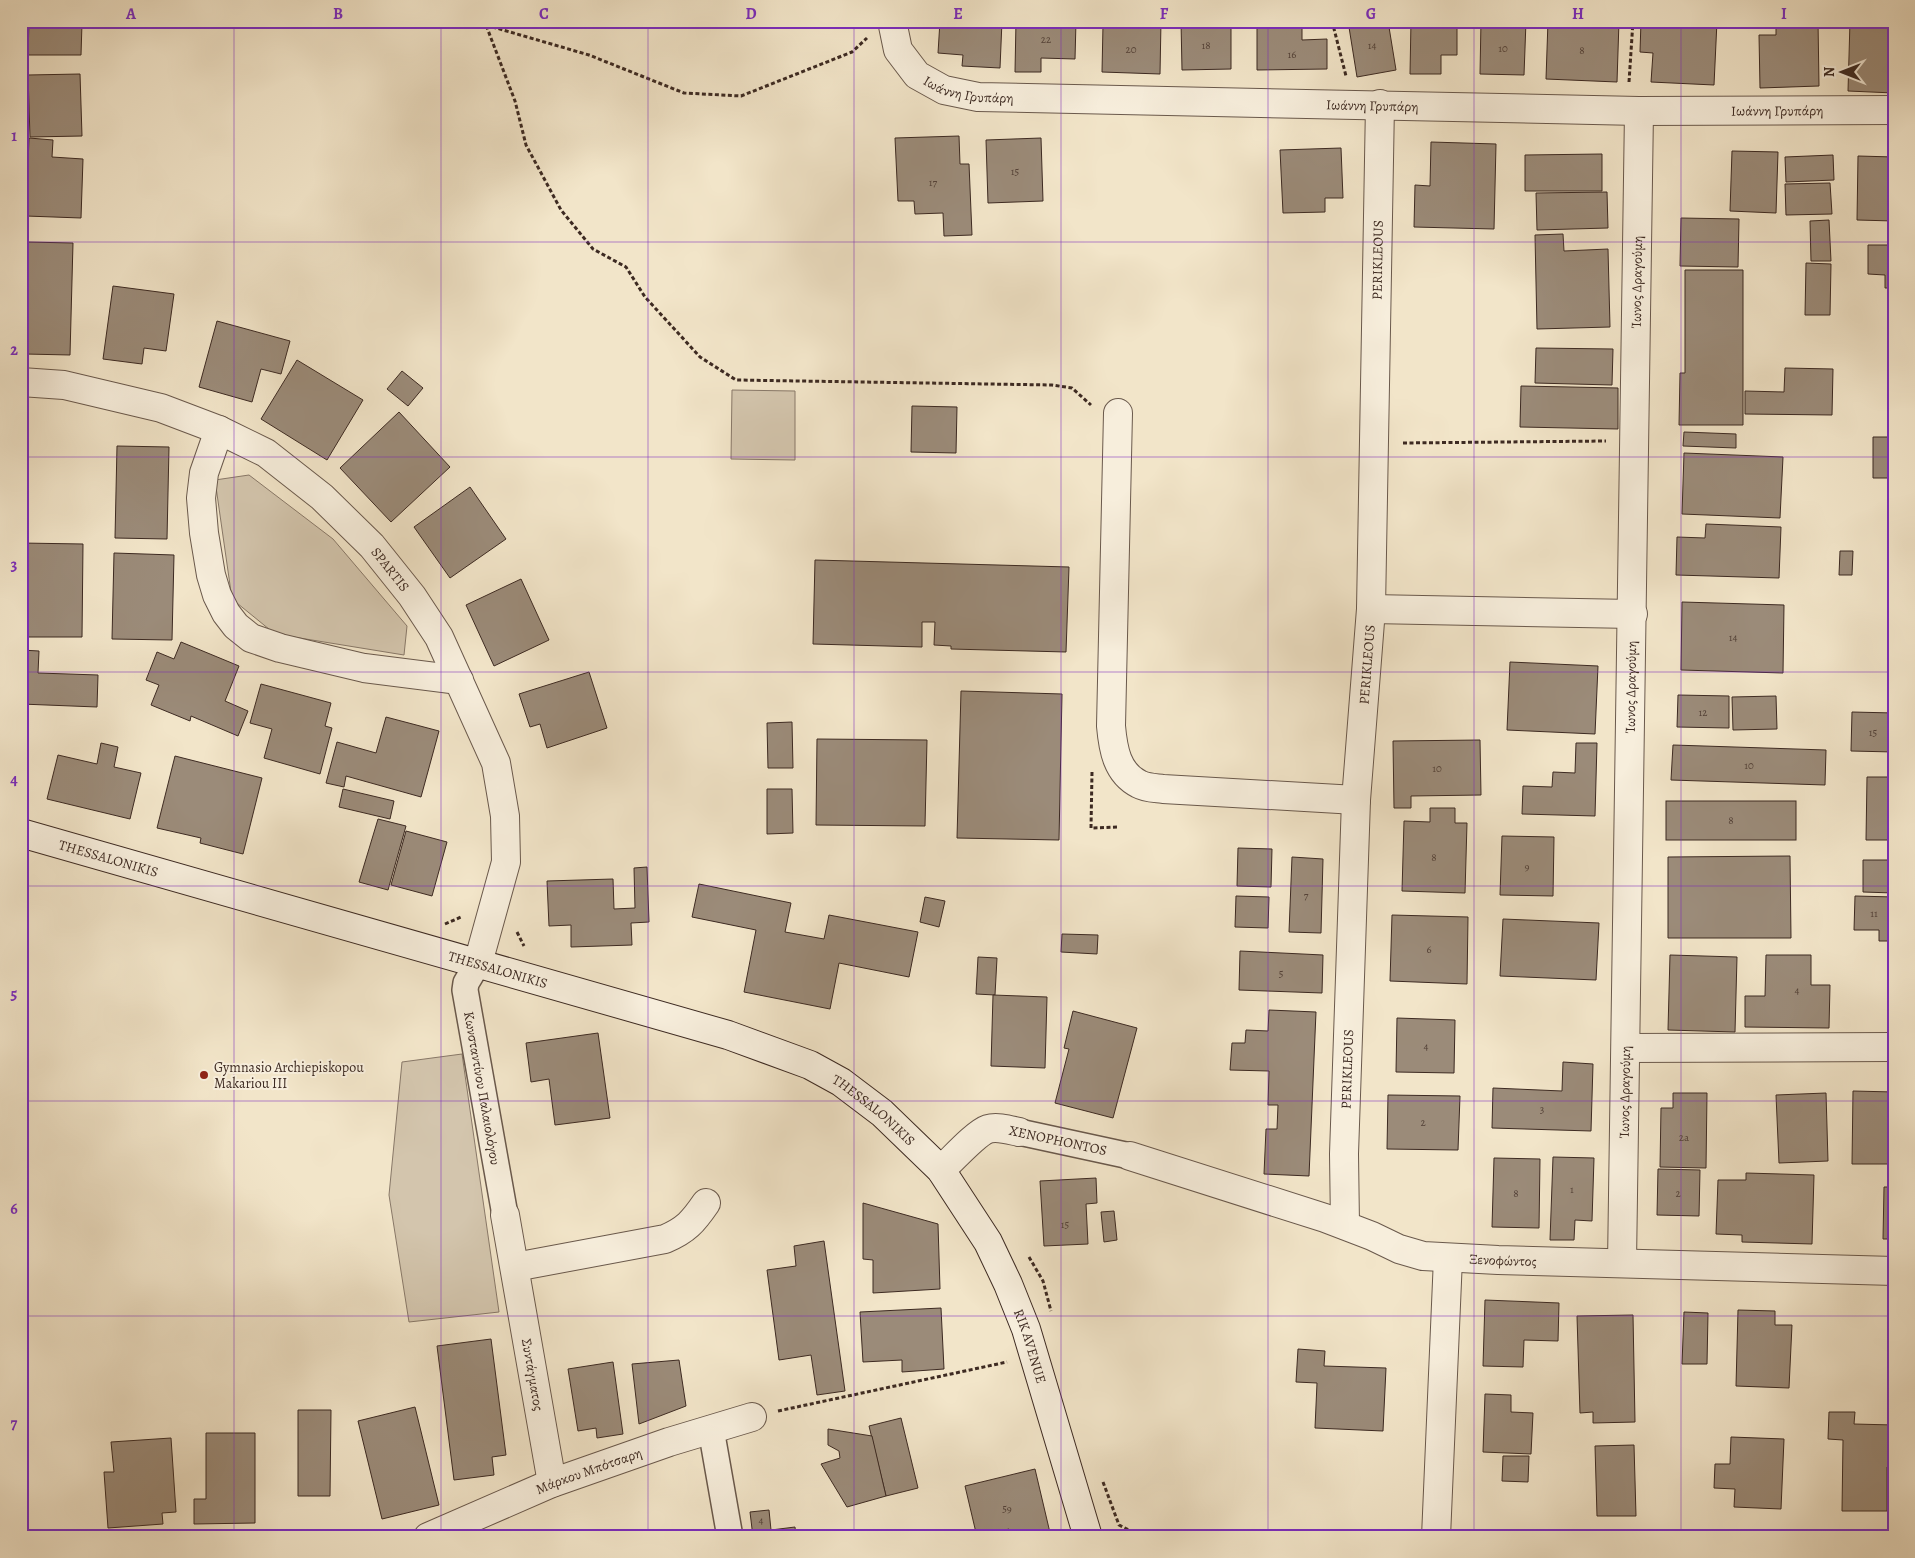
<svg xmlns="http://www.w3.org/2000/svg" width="1915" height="1558" font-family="Alegreya,serif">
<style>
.green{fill:#d3c5ad;stroke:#887868}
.building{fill:#9b8b79;stroke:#3d2a22}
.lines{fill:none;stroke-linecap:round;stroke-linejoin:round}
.pedestrian-casing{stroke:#6a594c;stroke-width:28}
.minor-casing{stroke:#6a594c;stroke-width:30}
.secondary-casing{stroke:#3d2a22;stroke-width:30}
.path{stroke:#3d2a22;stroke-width:3;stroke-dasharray:4 2.5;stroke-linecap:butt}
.pedestrian{stroke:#f7eedc;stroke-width:25}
.minor{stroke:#f7eedc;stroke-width:28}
.secondary{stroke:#f7eedc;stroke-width:28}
.grid{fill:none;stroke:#7b2cbf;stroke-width:1;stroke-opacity:0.55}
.poi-dot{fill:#8f2418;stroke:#f7eedc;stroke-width:2}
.labels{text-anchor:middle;stroke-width:4;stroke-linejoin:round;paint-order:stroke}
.number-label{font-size:11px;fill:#544238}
.street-label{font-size:14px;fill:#3d2a22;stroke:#f7eedc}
.poi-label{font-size:14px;fill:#3d2a22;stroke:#f7eedc;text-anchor:start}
.neatline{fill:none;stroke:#7b2cbf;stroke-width:2}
.grid-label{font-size:16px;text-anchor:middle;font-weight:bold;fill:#7b2cbf}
</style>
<rect width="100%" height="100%" fill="#f2e5c9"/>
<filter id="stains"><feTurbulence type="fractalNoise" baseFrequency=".004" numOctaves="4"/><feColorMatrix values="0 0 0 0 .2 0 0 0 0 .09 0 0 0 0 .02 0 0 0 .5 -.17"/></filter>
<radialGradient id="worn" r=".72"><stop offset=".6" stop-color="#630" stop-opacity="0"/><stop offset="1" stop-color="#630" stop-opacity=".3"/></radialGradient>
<g class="green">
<path d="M732,390L795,391V460L731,459Z"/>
<path d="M249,475L333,539L407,626L404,655L275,634L232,599L215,480Z"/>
<path d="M462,1054L499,1312L409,1322L389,1195L402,1062Z"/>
</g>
<g class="building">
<path d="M29,21H102V23H82L81,55H28Z"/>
<path d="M940,21H1002L1000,68L962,66L963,55L938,53Z"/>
<path d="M1016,21H1076L1075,59L1041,58V72H1015Z"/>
<path d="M1113,21H1161L1160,74L1102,72L1103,25H1113Z"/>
<path d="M1181,21H1231V69L1182,70Z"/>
<path d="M1257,21H1302V40L1327,39V69L1257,70Z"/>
<path d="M1348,21H1388L1396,70L1357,77Z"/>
<path d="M1411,21H1457V55H1441V74H1410Z"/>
<path d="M1481,21H1526L1524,75L1480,74Z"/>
<path d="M1548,21H1619L1617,82L1546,79Z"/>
<path d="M1641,21H1717L1714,85L1651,82L1653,53L1640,52Z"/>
<path d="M1776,21H1818L1819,86L1760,88L1759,35H1776Z"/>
<path d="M1850,21L1894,23V93L1848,91Z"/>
<path d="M80,74L82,136L30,137L28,75Z"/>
<path d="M959,136L960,164H969L972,235L944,236L943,213L915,214L914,201H898L895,138Z"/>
<path d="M29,138L53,140L52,157L83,159L81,218L26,216Z"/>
<path d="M1041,138L1043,201L988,203L986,140Z"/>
<path d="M1431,142L1496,144L1494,229L1414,227L1415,185L1430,186Z"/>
<path d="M1341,148L1343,198H1325V212L1283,213L1280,150Z"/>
<path d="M1732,151L1778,152L1776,213L1730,211Z"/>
<path d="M1602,154V191H1525V155Z"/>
<path d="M1833,155L1834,180L1786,182L1785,157Z"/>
<path d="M1858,156L1894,157V221L1857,220Z"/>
<path d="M1830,183L1832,214L1786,215L1785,184Z"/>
<path d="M1607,192L1608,228L1537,230L1536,193Z"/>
<path d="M1681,218L1739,219L1738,267L1680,266Z"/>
<path d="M1829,220L1831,261H1811L1810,221Z"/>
<path d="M1563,234L1564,251L1608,249L1610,327L1537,329L1535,235Z"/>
<path d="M27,242L73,243L70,355L25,354Z"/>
<path d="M1868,245H1894V288H1885V275L1868,274Z"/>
<path d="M1806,263L1831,264L1830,315H1805Z"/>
<path d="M1685,270H1743V425H1679L1680,373H1685Z"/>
<path d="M113,286L174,294L166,351L144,348L142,364L103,359Z"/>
<path d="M217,321L290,341L281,374L261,369L252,402L199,387Z"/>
<path d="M1536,348L1613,349L1612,385L1535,383Z"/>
<path d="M297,360L363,400L327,460L261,419Z"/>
<path d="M1785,368L1833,369L1832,415L1745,414V391L1784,392Z"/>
<path d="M402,371L423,388L408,406L387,389Z"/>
<path d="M1521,386L1618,388V429L1520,427Z"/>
<path d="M912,406L957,407L956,453L911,452Z"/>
<path d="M399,412L450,467L391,522L340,468Z"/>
<path d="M1684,432L1736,434V448L1683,446Z"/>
<path d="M1873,437H1894V519H1888V478H1873Z"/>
<path d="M117,446L169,447L167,539L115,538Z"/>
<path d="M1684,453L1783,457L1780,518L1682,514Z"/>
<path d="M470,487L506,539L450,578L414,527Z"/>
<path d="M1706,524L1781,527L1779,578L1676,575L1677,537L1705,538Z"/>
<path d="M21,543L83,544L82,637H21Z"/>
<path d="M1840,551H1853L1852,575H1839Z"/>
<path d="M114,553L174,555L172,640L112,639Z"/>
<path d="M815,560L1069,567L1066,652L951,649V646L934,645L935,622H922V647L813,644Z"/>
<path d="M521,579L549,640L494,666L466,605Z"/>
<path d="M1682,602L1784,605L1783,673L1681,670Z"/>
<path d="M181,642L239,666L225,701L248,711L238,736L191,716L190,721L151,705L159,685L146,680L157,652L174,659Z"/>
<path d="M21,650L39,651L38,673L98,675L97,707L21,704Z"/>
<path d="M1510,662L1598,666L1595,734L1507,730Z"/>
<path d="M589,672L607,728L547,748L540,724L530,727L519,694Z"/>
<path d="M261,684L331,703L325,726L332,728L320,774L264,758L272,729L250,723Z"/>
<path d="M961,691L1062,694L1059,840L957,838Z"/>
<path d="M1678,695L1729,696V728L1677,727Z"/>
<path d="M1776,696L1777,729L1733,730L1732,697Z"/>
<path d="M1852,712L1894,713V752L1851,751Z"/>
<path d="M386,717L439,731L421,797L346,776L344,787L326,783L337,742L376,753Z"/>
<path d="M792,722L793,768H768L767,723Z"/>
<path d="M817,739L927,740L925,826L816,825Z"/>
<path d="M1480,740L1481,795L1411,796V808H1394L1393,741Z"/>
<path d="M101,743L118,747L114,767L141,773L130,819L47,799L58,755L97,764Z"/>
<path d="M1576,743H1597L1595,816L1522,814L1523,786L1552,787L1553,772L1575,773Z"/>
<path d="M1673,745L1826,750L1825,785L1671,780Z"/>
<path d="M175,756L262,778L243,854L200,843L201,838L157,828Z"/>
<path d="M1867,777H1894V840H1866Z"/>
<path d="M343,789L394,801L390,819L339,807Z"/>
<path d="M767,789H792L793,833L767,834Z"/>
<rect x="1666" y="801" width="130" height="39"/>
<path d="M1430,808H1455V823H1467L1465,893L1402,891L1404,821L1430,822Z"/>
<path d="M378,819L406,826L388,890L359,882Z"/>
<path d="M406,831L447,842L432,896L391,885Z"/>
<path d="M1502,836L1554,837L1553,896L1500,895Z"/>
<path d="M1238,848L1272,849L1271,887L1237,886Z"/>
<path d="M1790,856L1791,938H1668V857Z"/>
<path d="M1292,857L1323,859L1321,933L1289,932Z"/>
<path d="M1863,860H1894V893L1863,892Z"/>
<path d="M647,867L649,922L631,923L632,945L571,947V925L549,926L547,881L613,879L614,909L635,908L634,868Z"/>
<path d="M699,884L791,903L785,932L824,939L829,915L918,932L909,977L839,963L830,1009L744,992L756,930L692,917Z"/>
<path d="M1236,896L1269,897L1268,928L1235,927Z"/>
<path d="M1855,896L1894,897V941H1879V930H1854Z"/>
<path d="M925,897L945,901L939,927L920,922Z"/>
<path d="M1392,915L1468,917L1467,984L1390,981Z"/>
<path d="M1503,919L1599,923L1596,980L1500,976Z"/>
<path d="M1062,934L1098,935L1097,954L1061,952Z"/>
<path d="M1240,951L1323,955L1322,993L1239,990Z"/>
<path d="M1670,955L1737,957L1735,1032L1668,1030Z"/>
<path d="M1766,955H1811V985H1830L1829,1028L1745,1027V996H1765Z"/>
<path d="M978,957L997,958L995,995L976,994Z"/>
<path d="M993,995L1047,997L1045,1068L991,1066Z"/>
<path d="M1269,1010L1316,1012L1309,1176L1264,1174L1266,1129H1277L1278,1105H1268L1269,1071L1230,1070L1232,1043H1245L1246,1030L1268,1031Z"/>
<path d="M1073,1011L1137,1028L1113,1118L1055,1103L1069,1049L1064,1048Z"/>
<path d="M1397,1018L1455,1020L1454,1073L1396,1072Z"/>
<path d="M598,1033L610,1118L555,1125L549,1079L531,1082L526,1043Z"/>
<path d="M1563,1062L1593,1064L1591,1131L1492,1128L1493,1088L1562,1091Z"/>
<path d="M1853,1091L1894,1092V1164H1852Z"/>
<path d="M1673,1093H1707L1706,1168L1660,1167L1661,1108H1673Z"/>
<path d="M1826,1093L1828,1161L1779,1163L1776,1095Z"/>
<path d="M1388,1095L1460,1096L1458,1150L1387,1149Z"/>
<path d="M1553,1157L1594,1158L1592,1221L1575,1220L1574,1240H1550Z"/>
<path d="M1494,1158L1540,1159L1539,1228L1492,1227Z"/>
<path d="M1658,1169L1700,1170L1699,1216L1657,1215Z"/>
<path d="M1746,1173L1814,1175L1812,1244L1742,1242V1235L1716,1234L1718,1180H1746Z"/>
<path d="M1096,1178L1097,1203L1086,1204L1088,1244L1044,1246L1040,1181Z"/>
<path d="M1884,1187H1894V1239H1883Z"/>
<path d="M863,1203L938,1224L940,1289L873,1293V1260L863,1259Z"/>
<path d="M1114,1211L1117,1240L1104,1242L1101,1212Z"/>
<path d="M824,1241L845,1391L817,1395L811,1355L779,1360L767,1270L796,1266L794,1246Z"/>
<path d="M1485,1300L1559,1303L1558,1341L1524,1340L1523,1367L1483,1366Z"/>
<path d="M941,1308L944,1369L902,1372V1360L863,1362L860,1312Z"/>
<path d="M1738,1310L1775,1311V1325H1792L1789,1388L1736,1386Z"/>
<path d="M1684,1312L1708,1313L1707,1364H1682Z"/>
<path d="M1633,1315L1635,1422L1593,1423V1412L1580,1413L1577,1316Z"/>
<path d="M491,1339L506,1455L492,1457L494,1475L454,1480L437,1346Z"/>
<path d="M1298,1349L1325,1351L1324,1366L1386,1368L1383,1431L1315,1428L1317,1383L1296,1382Z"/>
<path d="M679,1360L686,1406L639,1424L632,1364Z"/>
<path d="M613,1362L623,1434L597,1438L596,1428L578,1431L568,1369Z"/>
<path d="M1485,1394L1511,1395V1412L1533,1413L1531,1454L1483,1452Z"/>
<path d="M415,1407L439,1505L382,1519L358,1421Z"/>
<path d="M298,1410H331L330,1496H298Z"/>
<path d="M1829,1412H1855L1854,1424L1894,1425V1467H1887V1511H1842L1843,1440L1828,1439Z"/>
<path d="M901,1418L918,1488L886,1496L869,1426Z"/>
<path d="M828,1429L872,1436L886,1496L847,1507L821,1464L840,1458L839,1451L828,1445Z"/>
<path d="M206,1433H255V1523L194,1524V1499H206Z"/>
<path d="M1731,1437L1784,1439L1781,1509L1734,1507L1735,1489L1714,1488L1715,1464H1730Z"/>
<path d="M171,1438L176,1512L162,1513L163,1524L108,1528L104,1472H114L111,1442Z"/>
<path d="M1634,1445L1636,1516H1597L1595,1446Z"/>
<path d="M1503,1456H1529L1528,1482L1502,1481Z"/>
<path d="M1035,1469L1051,1537H1011L1009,1529L977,1537L965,1486Z"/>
<path d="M21,1470H27L26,1522H21Z"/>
<path d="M769,1510L771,1530L795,1527L796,1537H753L750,1512Z"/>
</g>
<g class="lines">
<defs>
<g id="pedestrian">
<path id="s1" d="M478,963L466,983L465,990L505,1215"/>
<path d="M1019,1132L1130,1156"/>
<path d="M711,1429L730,1537"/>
</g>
<g id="minor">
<path id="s2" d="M892,21L898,50L917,75L944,90L978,97L1639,111L1894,110"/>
<path id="s3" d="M21,382L64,385L161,408L219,430L266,453L322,497L372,546L412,596L439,637L496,763L505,816L506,862L478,963"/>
<path d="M1118,413L1111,726C1113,749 1117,773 1139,784C1146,788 1156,788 1163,789L1356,800"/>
<path d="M219,430L204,473L201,498L204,533L211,575L217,595L226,613L236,626L251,638L280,648L364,668L459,680"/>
<path d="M1371,609L1633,614"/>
<path d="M1626,1048L1894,1047"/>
<path id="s4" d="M1130,1156L1325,1218L1372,1236L1399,1249L1423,1256L1498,1260L1894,1271"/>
<path d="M941,1170C952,1160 976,1133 988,1129C997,1126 1010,1130 1019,1132"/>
<path id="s5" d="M505,1215L552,1483"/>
<path id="s6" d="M1345,1225L1344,1154L1356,800L1371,609L1380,104"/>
<path id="s7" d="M1622,1263L1639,111"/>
<path d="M515,1267L665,1239C686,1230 693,1222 706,1203"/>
<path id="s8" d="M428,1537L552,1483L669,1442L752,1417"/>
<path d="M1436,1537L1448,1258"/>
</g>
<g id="secondary">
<path id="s9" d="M21,833L728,1035L810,1065L841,1082L882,1113L941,1170L988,1242L1008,1284L1026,1329L1088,1537"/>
</g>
</defs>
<use href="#pedestrian" class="pedestrian-casing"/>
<use href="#minor" class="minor-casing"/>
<use href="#secondary" class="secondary-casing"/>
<g class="path">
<path d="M482,21L486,25L515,101L526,145L561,210L593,249L626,267L645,297L700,357L736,380L1052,385L1072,388L1091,405"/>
<path d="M1332,21L1346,76"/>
<path d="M486,25L589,55L684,93L741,96L852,52L867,38"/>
<path d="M1629,82L1633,21"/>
<path d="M1403,443L1606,441"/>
<path d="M1092,772L1091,828L1117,827"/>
<path d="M445,924L461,917"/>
<path d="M517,932L524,946"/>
<path d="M1029,1257L1043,1281L1051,1311"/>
<path d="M778,1411L1007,1362"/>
<path d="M1103,1482L1119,1525L1142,1537"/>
</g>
<use href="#pedestrian" class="pedestrian"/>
<use href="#minor" class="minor"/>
<use href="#secondary" class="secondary"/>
</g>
<path class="grid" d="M234,21V1537M441,21V1537M648,21V1537M854,21V1537M1061,21V1537M1268,21V1537M1474,21V1537M1681,21V1537M21,242H1894M21,457H1894M21,672H1894M21,886H1894M21,1101H1894M21,1316H1894"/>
<circle class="poi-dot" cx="204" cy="1075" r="5"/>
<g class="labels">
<g class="number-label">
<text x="1046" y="43">22</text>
<text x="1206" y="49">18</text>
<text x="1372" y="49">14</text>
<text x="1503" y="52">10</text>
<text x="1131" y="53">20</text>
<text x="1582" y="54">8</text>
<text x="1292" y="58">16</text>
<text x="1015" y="175">15</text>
<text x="933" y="186">17</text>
<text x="1733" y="641">14</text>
<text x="1703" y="716">12</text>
<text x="1873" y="736">15</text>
<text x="1749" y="769">10</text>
<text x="1437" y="772">10</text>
<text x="1731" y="824">8</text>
<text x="1434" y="861">8</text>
<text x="1527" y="870">9</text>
<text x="1306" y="899">7</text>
<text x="1874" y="917">11</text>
<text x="1429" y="953">6</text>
<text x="1281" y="977">5</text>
<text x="1797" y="994">4</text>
<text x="1426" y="1050">4</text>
<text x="1542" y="1113">3</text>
<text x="1423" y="1126">2</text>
<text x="1684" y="1141">2a</text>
<text x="1572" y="1193">1</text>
<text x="1516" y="1197">8</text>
<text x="1678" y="1197">2</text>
<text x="1065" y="1228">15</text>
<text x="1007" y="1512">59</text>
<text x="761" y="1524">4</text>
</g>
<g class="street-label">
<text dy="5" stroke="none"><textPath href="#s2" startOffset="116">Ιωάννη Γρυπάρη</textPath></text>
<text dy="5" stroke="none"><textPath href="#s2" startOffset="521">Ιωάννη Γρυπάρη</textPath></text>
<text dy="5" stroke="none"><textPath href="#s2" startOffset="926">Ιωάννη Γρυπάρη</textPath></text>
<text dy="5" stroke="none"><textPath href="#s6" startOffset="966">PERIKLEOUS</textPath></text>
<text dy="5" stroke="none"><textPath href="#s7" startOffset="981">Ίωνος Δραγούμη</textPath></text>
<text dy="5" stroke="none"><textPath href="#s3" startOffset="428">SPARTIS</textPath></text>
<text dy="5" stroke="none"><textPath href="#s6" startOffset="561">PERIKLEOUS</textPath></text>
<text dy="5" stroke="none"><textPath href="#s7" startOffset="576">Ίωνος Δραγούμη</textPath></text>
<text dy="5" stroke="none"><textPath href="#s9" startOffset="91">THESSALONIKIS</textPath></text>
<text dy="5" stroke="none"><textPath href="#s9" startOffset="496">THESSALONIKIS</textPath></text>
<text dy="5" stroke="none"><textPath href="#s6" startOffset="156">PERIKLEOUS</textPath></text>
<text dy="5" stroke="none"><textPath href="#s1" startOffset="130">Κωνσταντίνου Παλαιολόγου</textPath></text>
<text dy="5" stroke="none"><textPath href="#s7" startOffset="171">Ίωνος Δραγούμη</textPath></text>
<text dy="5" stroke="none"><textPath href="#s9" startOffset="901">THESSALONIKIS</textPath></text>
<text transform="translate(1058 1140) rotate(12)" y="5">XENOPHONTOS</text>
<text dy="5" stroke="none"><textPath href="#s4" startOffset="390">Ξενοφώντος</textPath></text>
<text dy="5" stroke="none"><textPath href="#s9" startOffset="1190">RIK AVENUE</textPath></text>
<text dy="5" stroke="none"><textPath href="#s5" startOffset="162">Συντάγματος</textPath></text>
<text dy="5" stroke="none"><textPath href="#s8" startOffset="174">Μάρκου Μπότσαρη</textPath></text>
</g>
<g class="poi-label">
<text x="214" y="1072">Gymnasio Archiepiskopou<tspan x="214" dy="16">Makariou III</tspan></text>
</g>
</g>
<rect width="1915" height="1558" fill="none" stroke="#f2e5c9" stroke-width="55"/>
<g transform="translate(1842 72) rotate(270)" stroke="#f7eedc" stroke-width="4" paint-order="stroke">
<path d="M0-4L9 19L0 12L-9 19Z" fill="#3d2a22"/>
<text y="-8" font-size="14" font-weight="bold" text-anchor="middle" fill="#3d2a22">N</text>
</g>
<rect x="28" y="28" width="1860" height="1502" class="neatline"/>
<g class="grid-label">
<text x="131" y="19">A</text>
<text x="338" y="19">B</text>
<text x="544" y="19">C</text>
<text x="751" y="19">D</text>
<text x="958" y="19">E</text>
<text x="1164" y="19">F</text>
<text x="1371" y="19">G</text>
<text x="1578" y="19">H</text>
<text x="1784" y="19">I</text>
<text x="14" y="141">1</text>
<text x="14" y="355">2</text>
<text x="14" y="570">3</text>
<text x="14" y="785">4</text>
<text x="14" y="999">5</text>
<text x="14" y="1214">6</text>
<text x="14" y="1429">7</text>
</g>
<rect width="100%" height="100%" filter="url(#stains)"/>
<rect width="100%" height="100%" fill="url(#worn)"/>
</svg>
